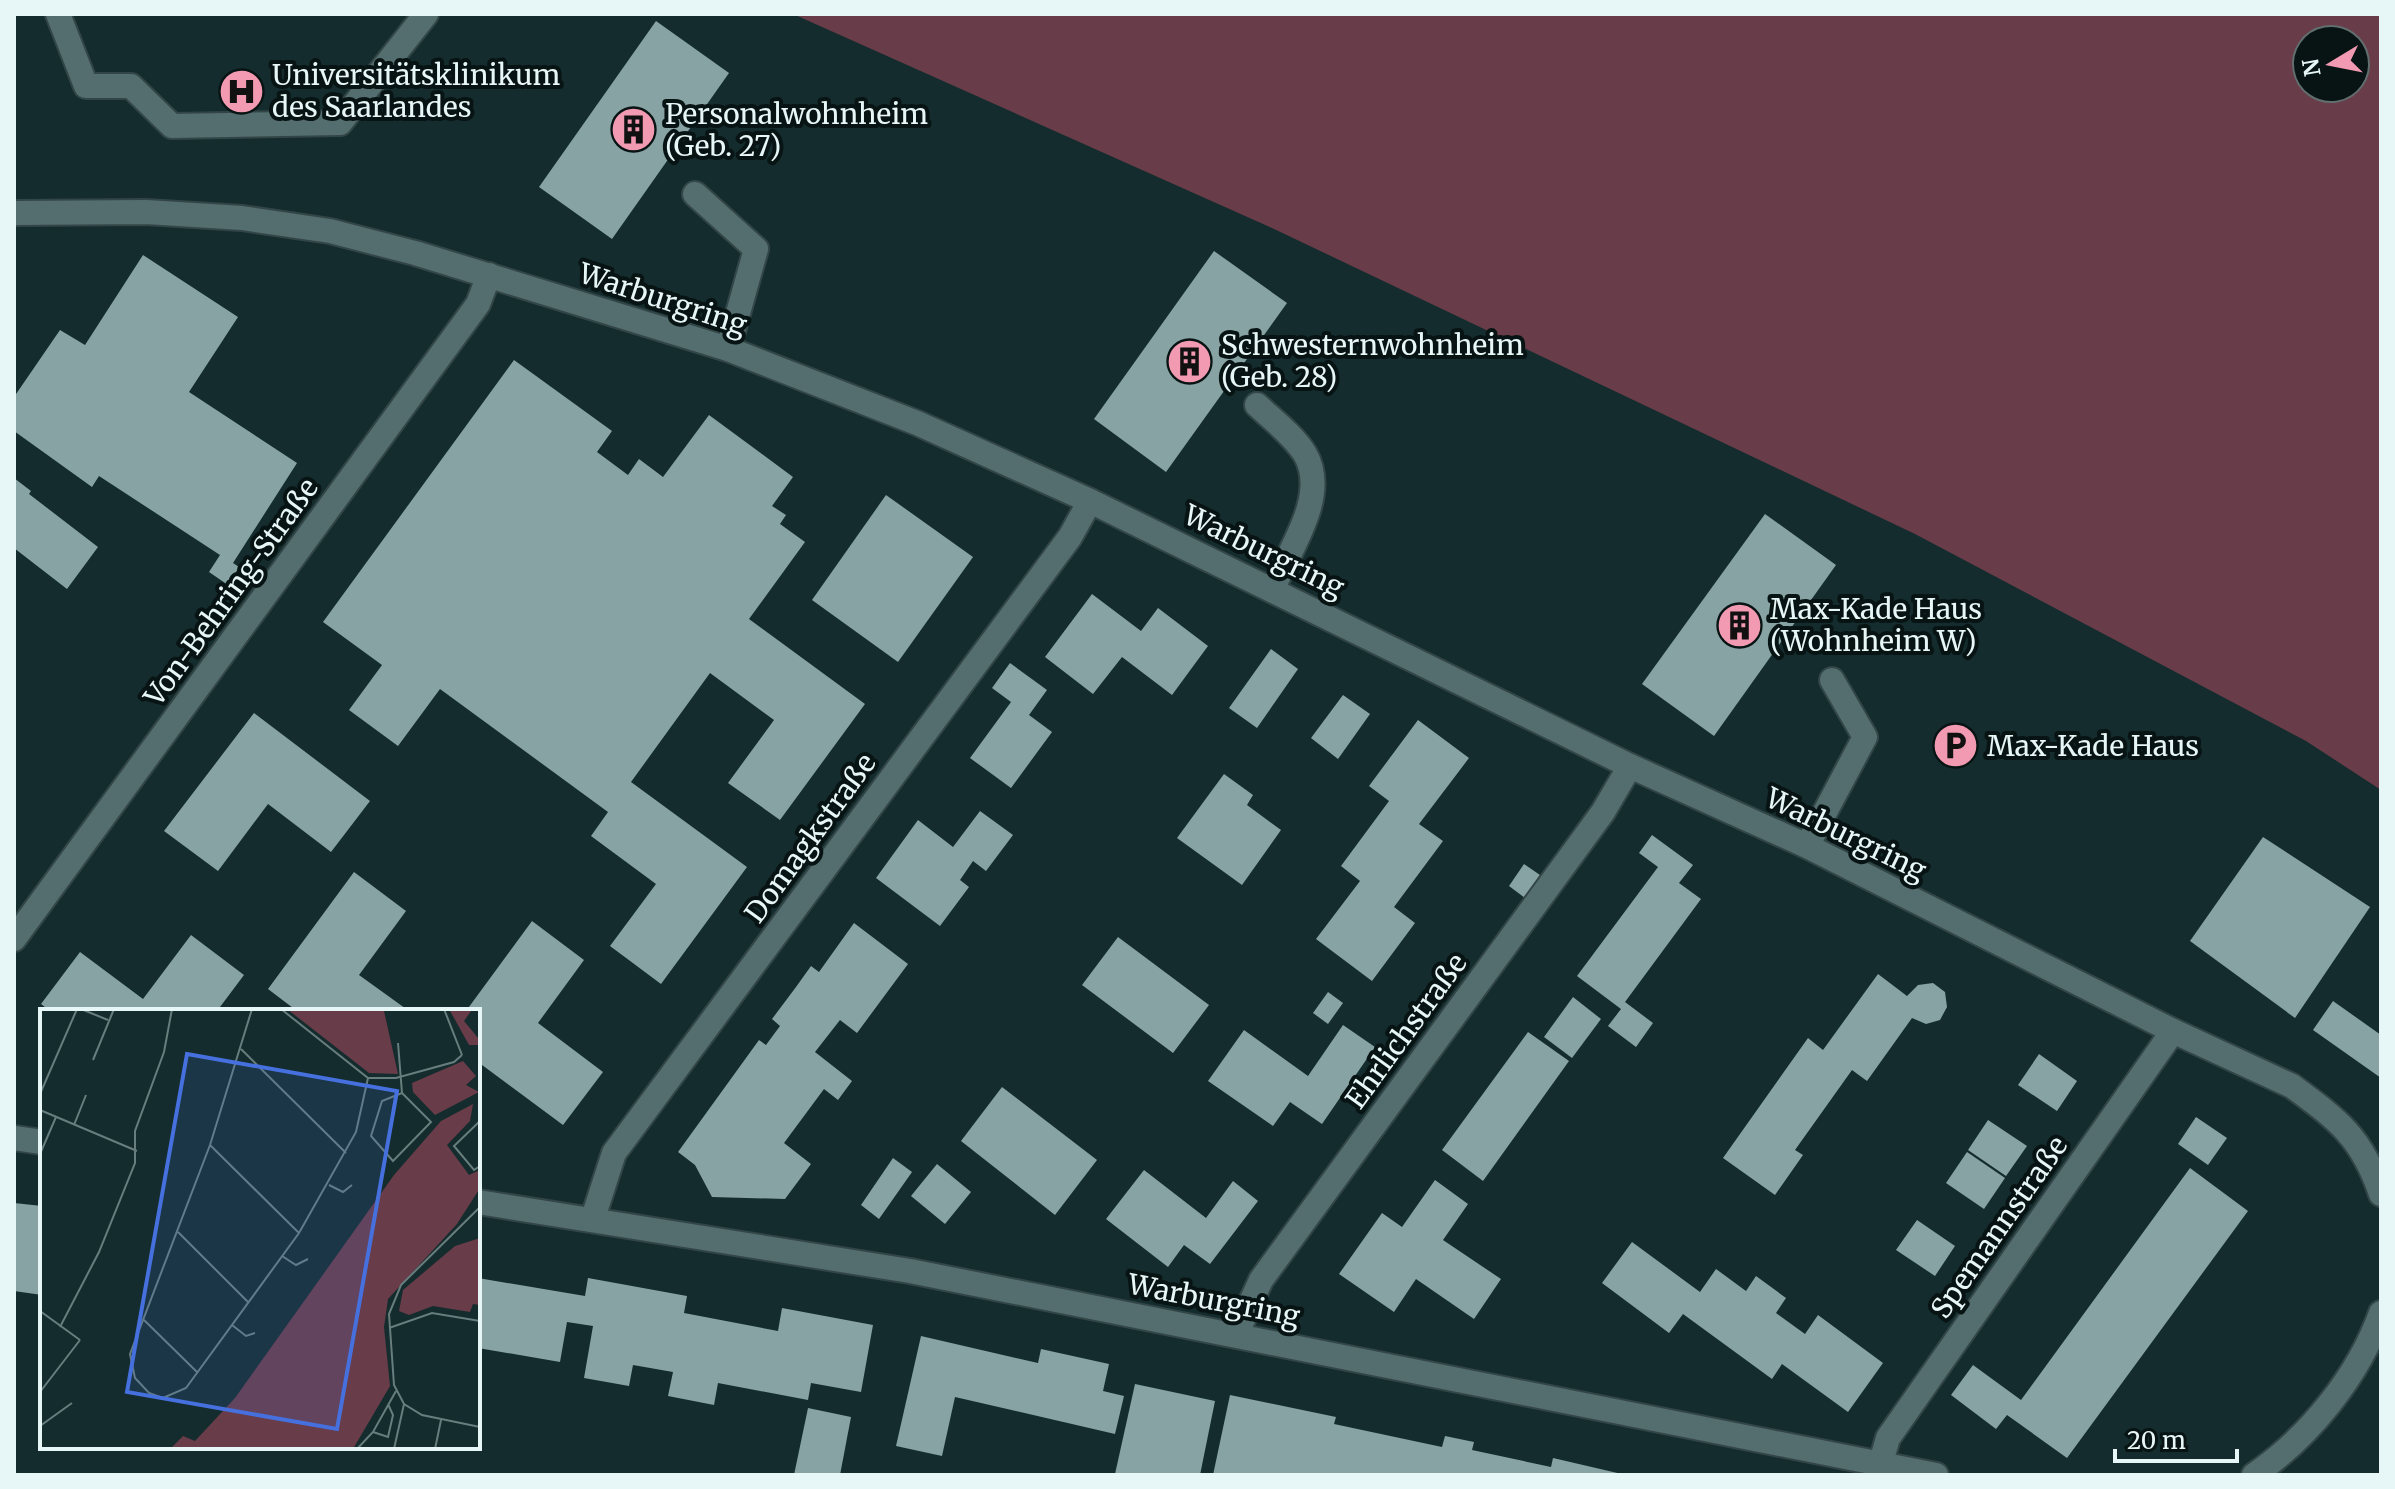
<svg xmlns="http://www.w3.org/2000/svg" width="2395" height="1489" font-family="Merriweather,serif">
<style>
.green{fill:#683c48;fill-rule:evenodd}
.building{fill:#88a3a4}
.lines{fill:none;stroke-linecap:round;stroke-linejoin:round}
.service-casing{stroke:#334647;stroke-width:28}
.minor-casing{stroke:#334647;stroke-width:28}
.service{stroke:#546d6e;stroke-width:24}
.minor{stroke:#546d6e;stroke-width:24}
.labels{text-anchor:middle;stroke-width:8;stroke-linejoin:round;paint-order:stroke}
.poi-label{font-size:28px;fill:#e7f6f6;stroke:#081313;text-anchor:start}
.street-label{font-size:28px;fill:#e7f6f6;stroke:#081313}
.inset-road{fill:none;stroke:#687d7d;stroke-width:2}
.view{fill:#4570de;fill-opacity:0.15;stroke:#4570de;stroke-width:4}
.inset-edge{fill:none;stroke:#e7f6f6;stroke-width:4}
</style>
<rect width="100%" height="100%" fill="#142c2d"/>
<path class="green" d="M793,14H2381V790L2306,741L1915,534L1272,228ZM2307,40H2355V88H2307Z"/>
<g class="building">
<path d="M656,21L729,73L612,239L539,187Z"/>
<path d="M1214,251L1287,303L1166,472L1094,419Z"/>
<path d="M143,255L238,317L189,392L297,463L233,563L239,567L228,585L209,572L220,555L99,476L92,487L14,431V397L60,330L85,345Z"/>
<path d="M514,360L612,431L597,452L628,475L639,459L663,477L709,415L793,477L772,506L786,515L780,524L805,542L749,619L865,704L780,820L728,783L774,720L710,673L631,782L747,867L661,984L610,946L656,884L591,836L608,812L440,689L398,746L349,710L382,665L323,622Z"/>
<path d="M14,478L31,491L29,494L98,547L67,589L14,548Z"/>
<path d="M886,495L973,557L898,662L812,600Z"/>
<path d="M1765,514L1836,565L1714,736L1642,684Z"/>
<path d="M1092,594L1141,631L1158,608L1208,646L1172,695L1122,657L1093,694L1045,657Z"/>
<path d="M1271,649L1298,669L1257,728L1229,708Z"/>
<path d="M1010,663L1047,690L1029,715L1052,732L1011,788L970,758L1011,702L992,688Z"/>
<path d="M1343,695L1370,714L1338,759L1311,738Z"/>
<path d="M254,713L370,801L331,852L268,804L218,871L164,831Z"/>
<path d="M1418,720L1469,758L1419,824L1443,841L1394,907L1415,923L1372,981L1316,939L1360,881L1341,866L1389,801L1369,786Z"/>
<path d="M1224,774L1253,795L1247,805L1281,830L1242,885L1177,838Z"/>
<path d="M980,811L1013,835L986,871L973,861L960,880L969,887L940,926L876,878L918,820L953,847Z"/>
<path d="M1652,835L1693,865L1679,883L1701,899L1625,1002L1653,1023L1636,1047L1608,1026L1621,1009L1577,976L1658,867L1639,853Z"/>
<path d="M2263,837L2370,907L2295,1018L2190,941Z"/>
<path d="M1524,864L1540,875L1525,898L1509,886Z"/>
<path d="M354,872L406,911L359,975L409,1011H297L268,989Z"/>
<path d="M532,921L584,960L538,1023L603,1072L563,1125L478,1062V1011H466Z"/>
<path d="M854,923L908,964L857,1033L840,1020L815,1052L852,1081L838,1100L824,1089L784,1143L811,1164L785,1199L712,1197L695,1165L678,1152L759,1040L766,1045L780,1026L772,1019L796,987L811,966L819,972Z"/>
<path d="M191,935L244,975L217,1011H50L41,1004L80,952L143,999Z"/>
<path d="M1118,937L1209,1005L1173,1053L1082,985Z"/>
<path d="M1878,974L1907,996L1918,985L1933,983L1945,992L1947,1007L1940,1020L1926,1024L1912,1018L1867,1081L1852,1070L1795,1150L1803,1155L1775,1195L1723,1158L1808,1038L1823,1050Z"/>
<path d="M1328,992L1343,1003L1328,1024L1313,1013Z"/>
<path d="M1573,997L1601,1019L1572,1058L1544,1037Z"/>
<path d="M2333,1001L2381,1035V1078L2313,1030Z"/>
<path d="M1343,1025L1375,1047L1322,1124L1290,1102L1273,1126L1208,1081L1244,1030L1308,1076Z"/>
<path d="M1528,1032L1569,1061L1483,1181L1442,1150Z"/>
<path d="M2039,1054L2077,1081L2057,1111L2018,1085Z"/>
<path d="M1002,1087L1097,1160L1055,1215L961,1141Z"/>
<path d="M2196,1117L2227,1138L2208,1165L2178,1144Z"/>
<path d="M1988,1120L2027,1146L2006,1176L1968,1150Z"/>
<path d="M1967,1152L2005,1178L1984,1209L1946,1183Z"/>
<path d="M893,1158L912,1172L879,1219L861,1205Z"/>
<path d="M937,1164L971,1192L945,1224L911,1196Z"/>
<path d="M2190,1168L2248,1211L2067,1458L2007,1415L1996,1429L1951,1395L1973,1365L2021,1400Z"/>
<path d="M1144,1170L1206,1218L1233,1181L1258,1201L1210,1264L1184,1245L1168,1267L1106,1219Z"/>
<path d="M1435,1180L1468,1204L1443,1240L1501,1279L1474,1319L1416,1279L1394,1312L1339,1274L1382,1213L1402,1227Z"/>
<path d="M14,1203L42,1206V1295L14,1291Z"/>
<path d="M1917,1220L1955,1246L1935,1276L1896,1250Z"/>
<path d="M1632,1242L1700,1292L1716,1269L1746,1291L1756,1276L1786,1298L1776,1313L1805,1334L1818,1315L1883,1363L1848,1412L1782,1364L1772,1379L1683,1314L1669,1333L1602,1283Z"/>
<path d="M478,1278L585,1296L588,1278L687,1296L684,1313L778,1331L782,1308L873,1325L861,1392L811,1383L808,1400L718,1383L714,1405L668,1396L673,1372L633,1365L629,1386L584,1378L593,1326L567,1322L560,1362L478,1348Z"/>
<path d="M921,1336L1038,1363L1041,1349L1109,1364L1103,1391L1124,1396L1115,1434L955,1397L942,1456L896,1446Z"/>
<path d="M1135,1384L1215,1401L1200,1475L1115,1474Z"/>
<path d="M1230,1395L1336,1417L1334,1424L1442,1447L1445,1436L1474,1442L1472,1450L1551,1467L1553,1458L1626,1475H1213Z"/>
<path d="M808,1408L851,1417L840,1475H794Z"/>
</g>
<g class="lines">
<defs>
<g id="service">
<path d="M58,14L86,86H131L172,126L340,123L426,14"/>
<path d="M695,194L756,249L728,349"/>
<path d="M1257,405C1273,420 1294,436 1305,454C1329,495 1290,549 1273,588"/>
<path d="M1807,846L1865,737L1832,680"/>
</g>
<g id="minor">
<path d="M14,213L146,212L242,218L330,231L415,253L728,349L917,423L1090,501L1630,766L1807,846L2173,1031L2292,1086C2338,1120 2362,1137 2381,1194"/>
<path d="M14,939L478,304L489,275"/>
<path d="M14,1138L42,1142"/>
<path d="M478,1202L910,1271L1936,1475"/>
<path d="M593,1218L614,1153L1070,537L1090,501"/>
<path d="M1236,1335L1261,1280L1603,812L1630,766"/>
<path d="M1881,1462L1888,1438L2173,1031"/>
<path d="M2254,1475C2309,1437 2358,1377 2381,1313"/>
</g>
</defs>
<use href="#service" class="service-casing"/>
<use href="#minor" class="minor-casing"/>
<use href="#service" class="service"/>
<use href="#minor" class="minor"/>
</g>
<defs>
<symbol id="hospital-disc" viewBox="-11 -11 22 22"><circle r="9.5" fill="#f19ab1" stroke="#081313"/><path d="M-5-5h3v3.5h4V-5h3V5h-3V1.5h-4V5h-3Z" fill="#111"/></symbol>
<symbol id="building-disc" viewBox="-11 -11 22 22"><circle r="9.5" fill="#f19ab1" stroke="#081313"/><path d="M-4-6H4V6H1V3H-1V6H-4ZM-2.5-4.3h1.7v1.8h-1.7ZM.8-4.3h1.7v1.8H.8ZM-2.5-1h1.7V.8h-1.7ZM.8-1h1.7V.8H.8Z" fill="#111"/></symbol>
<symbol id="parking-disc" viewBox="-11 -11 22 22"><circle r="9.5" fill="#f19ab1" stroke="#081313"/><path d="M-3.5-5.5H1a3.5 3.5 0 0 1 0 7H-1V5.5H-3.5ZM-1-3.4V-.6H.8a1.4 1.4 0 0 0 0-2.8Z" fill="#111"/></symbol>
</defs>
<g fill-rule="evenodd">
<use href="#hospital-disc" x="216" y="66" width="51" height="51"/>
<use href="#building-disc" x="608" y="104" width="51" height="51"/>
<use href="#building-disc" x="1164" y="336" width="51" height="51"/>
<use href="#building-disc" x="1714" y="600" width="51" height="51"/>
<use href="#parking-disc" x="1930" y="720" width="51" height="51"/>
</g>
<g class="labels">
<g class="poi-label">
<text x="272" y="85">Universitätsklinikum<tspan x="272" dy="32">des Saarlandes</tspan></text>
<text x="665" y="124">Personalwohnheim<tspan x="665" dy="32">(Geb. 27)</tspan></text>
<text x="1221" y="355">Schwesternwohnheim<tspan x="1221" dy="32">(Geb. 28)</tspan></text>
<text x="1770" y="619">Max-Kade Haus<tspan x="1770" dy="32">(Wohnheim W)</tspan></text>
<text x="1987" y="756">Max-Kade Haus</text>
</g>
<g class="street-label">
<text transform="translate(663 299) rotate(18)" y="10">Warburgring</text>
<text transform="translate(1264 551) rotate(26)" y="10">Warburgring</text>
<text transform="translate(231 592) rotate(-54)" y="10">Von-Behring-Straße</text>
<text transform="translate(1846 834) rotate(26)" y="10">Warburgring</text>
<text transform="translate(810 838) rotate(-54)" y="10">Domagkstraße</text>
<text transform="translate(1406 1031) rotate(-54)" y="10">Ehrlichstraße</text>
<text transform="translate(1999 1227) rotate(-55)" y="10">Spemannstraße</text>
<text transform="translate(1214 1300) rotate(11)" y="10">Warburgring</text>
</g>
</g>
<g transform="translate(40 1009)">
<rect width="440" height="440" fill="#142c2d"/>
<path d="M247,0H349L344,2L358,65L329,64ZM409,0H440L431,2L424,12L439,30L438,36H429ZM423,52L436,67L426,76L439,83L395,106L373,83L372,74ZM433,95L430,112L407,136L429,166L440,161V179L417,215L348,290L344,318L350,377L313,440H130L143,427L155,432L195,389L354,166L401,112ZM440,229V296L433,295L430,303L393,297L369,306L359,302L363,281L415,237Z" fill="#683c48"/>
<path class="inset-road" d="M41,0L68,11M212,0L170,136L90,345L95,369L109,384L123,389L146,379L259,224L316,123L328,69M241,0L328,69H356L414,53L422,46M404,0L422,46M358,34L362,84L391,113L353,152L331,127L342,92L362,84M201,40L306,144M53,51L74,0M0,85L37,0M0,101L97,142M440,112L414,137L434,161L440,157M34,116L46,86M170,136L259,224M0,145L16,108M289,176L303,183L312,176M440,198L361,276L349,305L354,376L364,395L382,406L440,418M138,223L208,293M242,247L256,256L268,250M0,302L40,331M104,311L157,363M192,316L206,327L215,324M20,318L59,243L95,154V122L124,43L132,0M349,319L392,304L440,312M0,383L40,331M0,417L32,394M333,423L348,428L353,406L348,395M317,440L333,423L356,382M354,440L364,395M395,440L401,411"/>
<path class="view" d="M147,45L357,82L297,420L87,383Z"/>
<rect width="440" height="440" class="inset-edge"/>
</g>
<rect width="2395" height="1489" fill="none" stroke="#e7f6f6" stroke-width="32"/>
<g transform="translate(2331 64) rotate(260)"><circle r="38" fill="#081313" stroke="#616e6e" stroke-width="2"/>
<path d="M0-6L14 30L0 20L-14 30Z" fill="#f19ab1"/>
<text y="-12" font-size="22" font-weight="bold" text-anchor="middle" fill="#e7f6f6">N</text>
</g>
<path d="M2115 1449v12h122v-12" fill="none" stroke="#e7f6f6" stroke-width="4"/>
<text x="2127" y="1449" font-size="24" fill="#e7f6f6" stroke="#081313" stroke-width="6" paint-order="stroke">20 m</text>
</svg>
